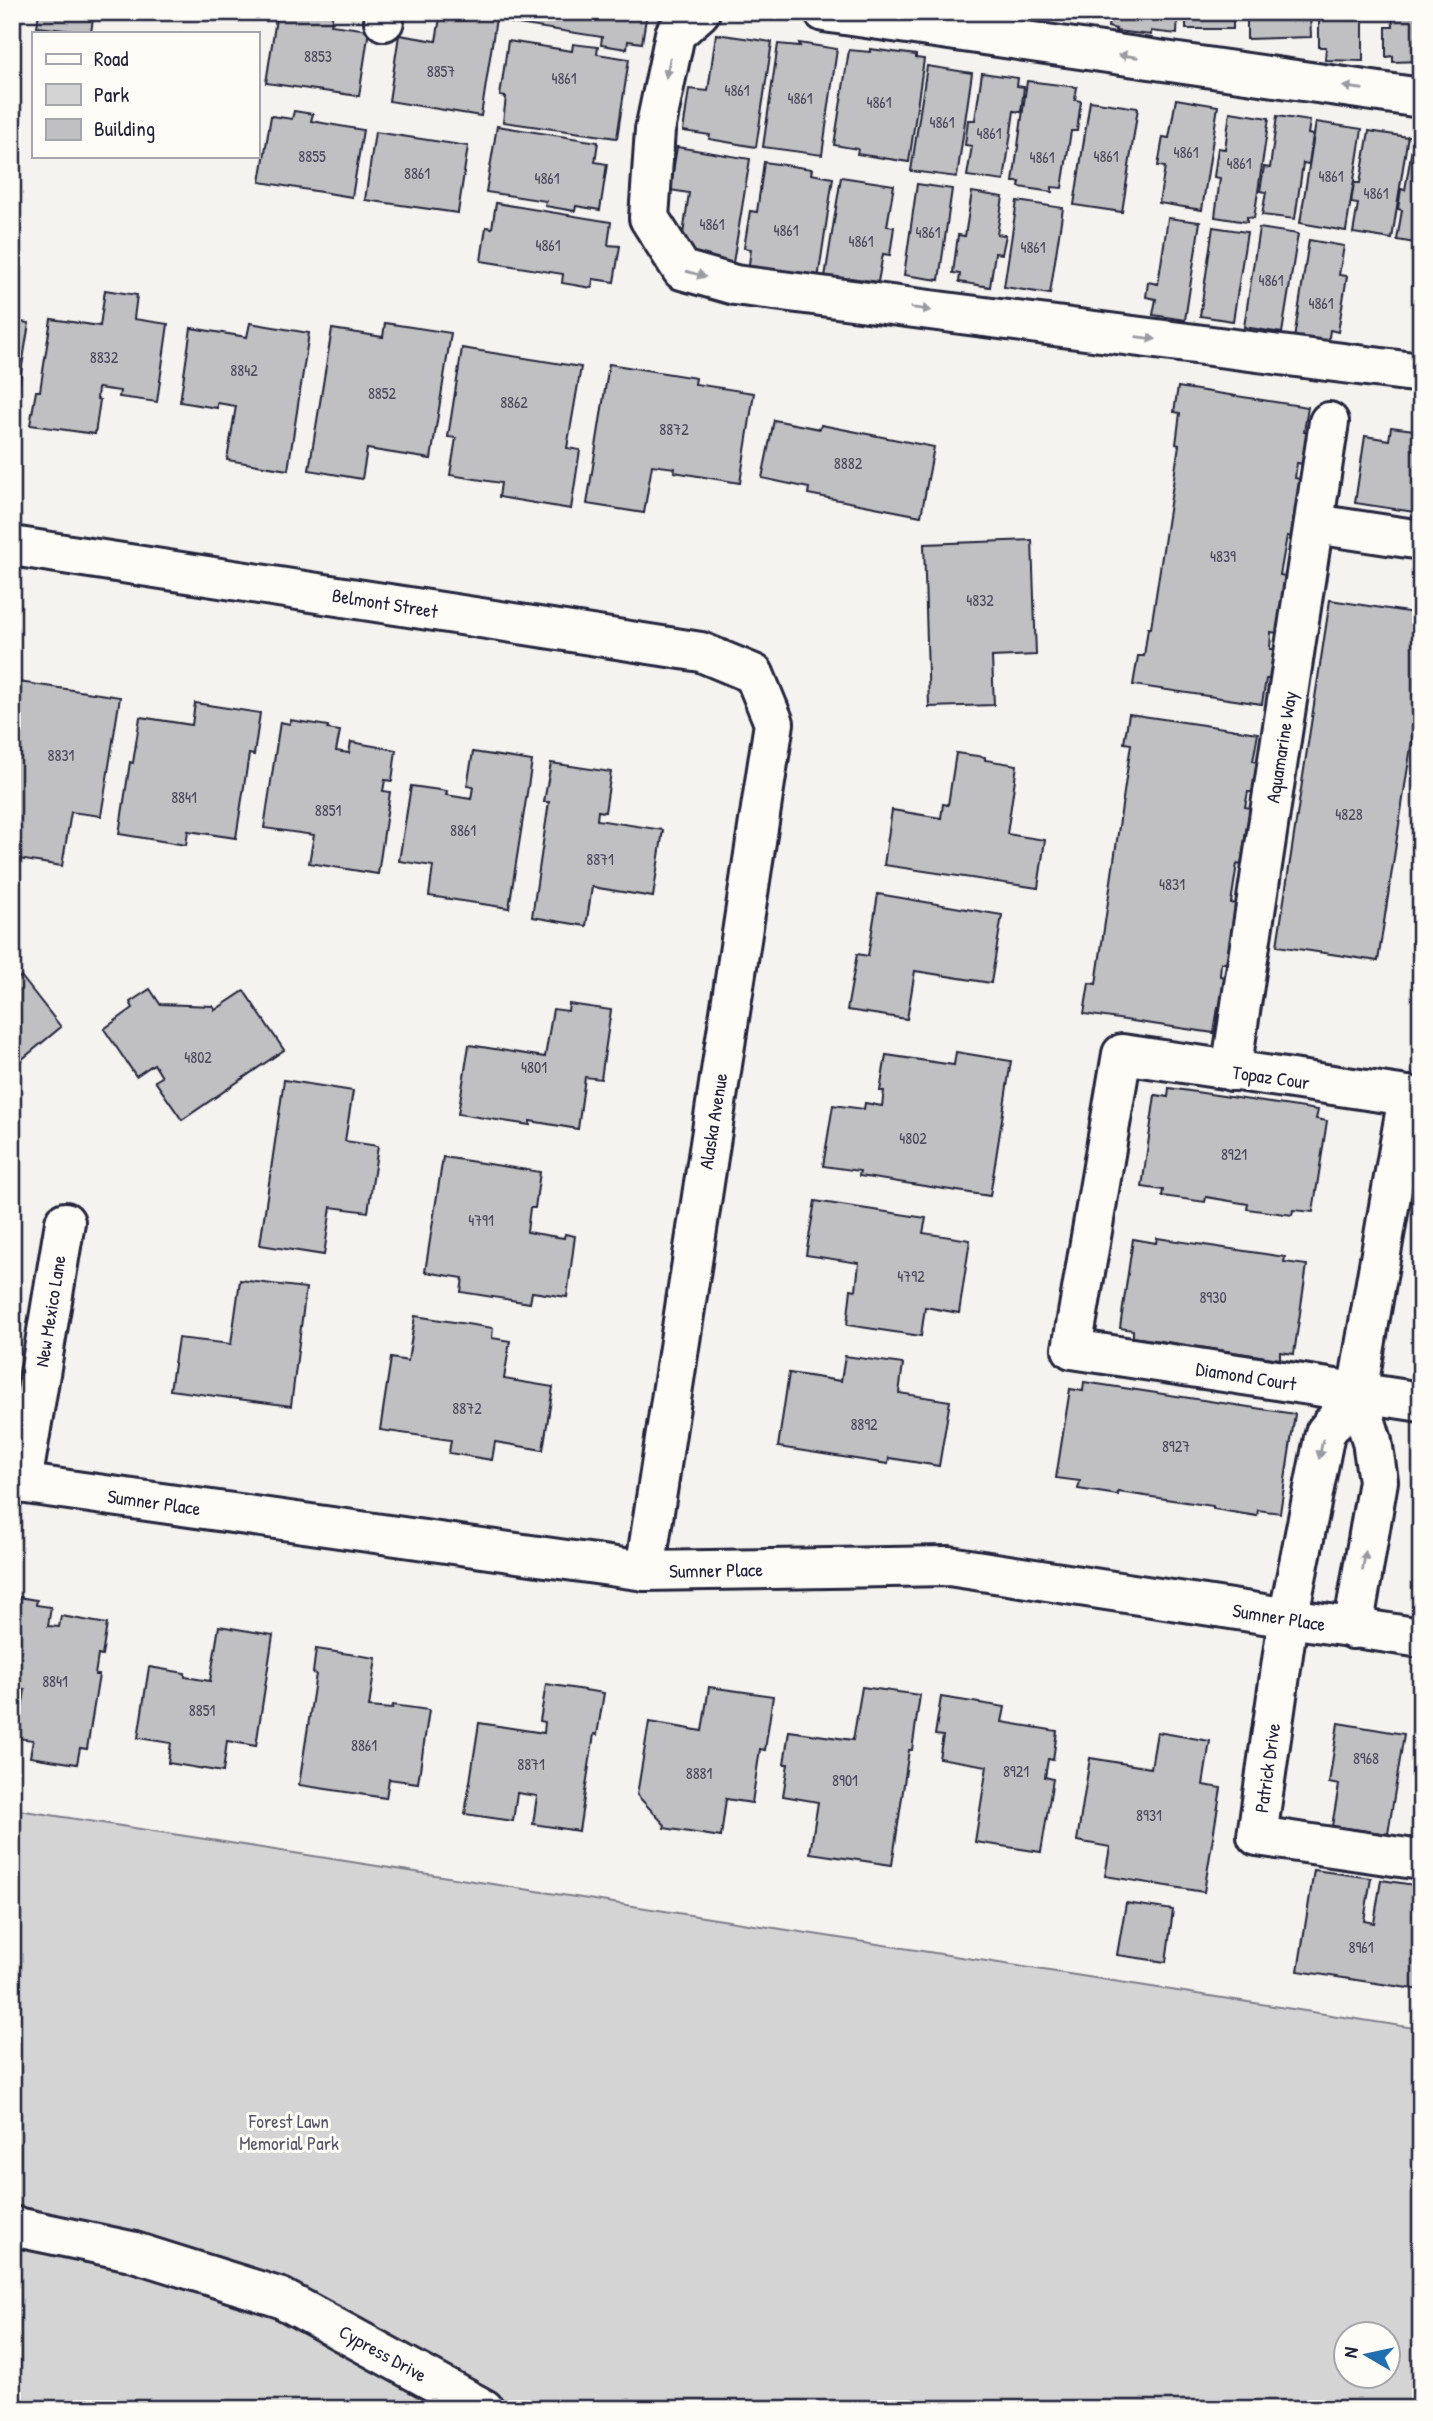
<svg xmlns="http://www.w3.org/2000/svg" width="1433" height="2421" font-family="'Patrick Hand',sans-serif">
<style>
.green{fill:#d5d4d5;stroke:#7c7b88;stroke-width:2;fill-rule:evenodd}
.building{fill:#c0bfc2;stroke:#22223b;stroke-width:2}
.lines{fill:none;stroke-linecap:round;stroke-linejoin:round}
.minor-casing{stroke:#22223b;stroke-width:44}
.minor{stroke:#fdfcf7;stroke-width:38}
.oneway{fill:#9a9aa2}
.labels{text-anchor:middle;stroke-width:6;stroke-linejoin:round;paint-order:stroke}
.number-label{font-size:16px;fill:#4a495d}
.street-label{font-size:19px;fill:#22223b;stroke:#fdfcf7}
.park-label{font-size:19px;fill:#585769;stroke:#fdfcf7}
</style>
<rect width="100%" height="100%" fill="#f4f3ef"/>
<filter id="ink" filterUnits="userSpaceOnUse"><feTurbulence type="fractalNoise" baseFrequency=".0143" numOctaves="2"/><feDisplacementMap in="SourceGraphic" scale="14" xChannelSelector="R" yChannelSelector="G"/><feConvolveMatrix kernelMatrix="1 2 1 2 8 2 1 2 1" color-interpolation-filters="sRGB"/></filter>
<g filter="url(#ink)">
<path class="green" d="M12,1809L1421,2029V2409H12ZM1346,2334H1388V2376H1346Z"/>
<g class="building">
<path d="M39,12H94L91,33L37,27Z"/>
<path d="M277,12H333L331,25L369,30L359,96L266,83Z"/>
<path d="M441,12H497L481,116L389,101L399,35L436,41Z"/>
<path d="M512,12H647L642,43L628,41L627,49L601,45L602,37L511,23Z"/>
<path d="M1110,12H1178L1177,34L1151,31V35L1115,31L1116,29L1108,27Z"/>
<rect x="1186" y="12" width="47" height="17"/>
<path d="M1247,12H1310L1311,37L1247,39Z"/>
<path d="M1326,12H1363V61L1325,60L1326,47H1319V17L1326,18Z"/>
<path d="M1392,12H1421V61L1393,62V56L1386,57V27H1393Z"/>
<path d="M716,34L772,42L756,147L709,139L710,135L683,131L689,89L708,91Z"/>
<path d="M508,41L572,51L573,44L598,47L597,54L629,59L617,138L503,122L506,97L500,96Z"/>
<path d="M799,43L837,49L822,155L763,147L778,44L800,46Z"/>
<path d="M870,49L916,55V58L924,59L909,162L857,154L858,149L834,145L849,50L870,52Z"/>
<path d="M927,66L972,73L957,177L911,171Z"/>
<path d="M982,73L1018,78L1017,86L1024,87L1021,112L1014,111L1004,181L967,176L972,146L965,145L968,120H975Z"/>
<path d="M1027,81L1077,87L1075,100L1081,101L1077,131H1071L1062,188L1052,187V192L1019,187L1020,182H1013Z"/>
<path d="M1176,99L1218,106L1202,210L1159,203L1165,167L1158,166L1163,137L1169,138Z"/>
<path d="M1090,101L1138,108L1122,212L1074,205Z"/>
<path d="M294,111L313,114L311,121L363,130L352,197L260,182L271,116L292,119Z"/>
<path d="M1230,112L1269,118L1254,218L1247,217V222L1215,217L1220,178L1214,177L1218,148L1225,149Z"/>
<path d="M1277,116L1310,121L1308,134L1313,135L1309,164L1303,163L1295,219L1262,215L1266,192L1260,191L1264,167L1270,168Z"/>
<path d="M1316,122L1362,129L1346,231L1300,223Z"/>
<path d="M497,126L598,142L595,162L607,164L600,210L576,206L575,211L545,206L546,201L486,192Z"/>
<path d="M1369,131L1408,137V135L1392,239L1353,233L1358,204L1351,203L1354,183H1360Z"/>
<path d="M375,132L468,146L458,213L365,200Z"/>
<path d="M1414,137L1421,138V244L1397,240L1402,210L1398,209L1401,189L1405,190Z"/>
<path d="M677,147L750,159L732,269L680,255L689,193L670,190Z"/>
<path d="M764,162L812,169L811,174L833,178L818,279L748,272L751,249L744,248L750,211L757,212Z"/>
<path d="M841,177L894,185L887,226L894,227L890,255L883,254L878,282L850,278V281L825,277Z"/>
<path d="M917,184L952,189L939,280L904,275Z"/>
<path d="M972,192L1003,197L997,234L1006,235L1002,254L995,253L990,287L959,282L960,274L953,273L958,235L965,236Z"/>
<path d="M1017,201L1063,208L1050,294L1004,287Z"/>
<path d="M496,203L611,222L608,245L620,246L614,282L593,279L592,288L562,283L563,274L481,261L486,227L492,228Z"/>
<path d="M1168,218L1200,222L1185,320L1153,315L1156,299L1146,297L1148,282L1158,284Z"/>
<path d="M1213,227L1247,232L1233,321L1200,316Z"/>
<path d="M1259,228L1298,234L1282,333L1244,327Z"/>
<path d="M1309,240L1344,246L1339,275L1347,276L1338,332L1330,330L1328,344L1294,339Z"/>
<path d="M105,290L137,295L134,319L168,324L157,402L119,397L120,391L98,388L97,399L100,400L95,434L30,425L36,391H40L51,319L100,326Z"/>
<path d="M1421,297V357L1412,355Z"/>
<path d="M12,321L29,323L13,422H12Z"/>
<path d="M250,323L309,333L288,470L227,460L236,406L217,403V408L180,402L191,328L247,337Z"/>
<path d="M385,323L451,333L431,459L367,449L362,479L309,470L332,329L383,337Z"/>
<path d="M462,348L581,367L567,448L580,450L571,509L499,497L501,483L450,475L456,438L448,437Z"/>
<path d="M609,364L696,378L695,384L754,393L740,483L674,472L675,468L652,465L644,513L587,504Z"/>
<path d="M1178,387L1308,407L1304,432L1308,433L1303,464L1297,463L1295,478L1300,479L1292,537L1287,536L1280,575L1285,576L1277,633L1271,632L1270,649H1275L1271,679H1266L1262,704L1133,685L1138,656H1144L1148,628H1151L1179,445L1176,444L1180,413L1174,412Z"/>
<path d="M774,420L820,429L821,425L934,447L921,516L808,494L809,488L762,478Z"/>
<path d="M1391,427L1421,431V513L1355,503L1365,436L1389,440Z"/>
<path d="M1032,540L1036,655L992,657L994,705L929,707L924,544Z"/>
<path d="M1330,600L1421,614V682L1378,961L1277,946Z"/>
<path d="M12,681L120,697L101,816L71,812L62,866L12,858Z"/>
<path d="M195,703L260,713L254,755L249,754L236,838L188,831L186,845L119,834L130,762L133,763L140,717L192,725Z"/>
<path d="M1129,714L1258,733L1253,761L1258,762L1254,792H1248L1245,807L1250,808L1241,865L1237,864L1231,903L1236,904L1227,963H1221L1220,976L1226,977L1222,1008L1218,1007L1214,1033L1084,1014L1089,983L1096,984L1131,744L1124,743Z"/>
<path d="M290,720L328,726L327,729L340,731L336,751L349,753L351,742L396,750L392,781L385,780L383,791L390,792L378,874L309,863L314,835L264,828L280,722L290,724Z"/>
<path d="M473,752L532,761L509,908L429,896L433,866L399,861L411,786L447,791L446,795L471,799L473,787L467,786Z"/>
<path d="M956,753L985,757V760L1017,765L1007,834L1045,840L1038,888L884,865L892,810L941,818L943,804L948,805Z"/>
<path d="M551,763L611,772L605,812L598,811L597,820L663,830L653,897L592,887L586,926L532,917L549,802H544Z"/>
<path d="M878,894L1002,915L991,983L915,971L907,1019L847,1010L857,954L868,956Z"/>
<path d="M21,976L61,1027L15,1065L12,1061V980L14,982Z"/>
<path d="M150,989L160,1004L213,1006L215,1010L244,991L284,1050L182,1120L155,1081L162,1077L154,1064L136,1076L104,1029L133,1008L130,1002Z"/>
<path d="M569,1004L611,1010L601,1079L585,1077L578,1129L530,1121V1125L458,1114L469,1045L545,1057L553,1009L568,1011Z"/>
<path d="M956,1052L1011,1061L990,1196L859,1176L860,1171L823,1166L833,1105L864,1109L865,1103L882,1106L884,1091H880L886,1055L954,1065Z"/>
<path d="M284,1080L353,1091L345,1141L378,1146L368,1212L331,1207L324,1255L260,1245Z"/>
<path d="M1169,1088L1318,1110L1316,1119L1327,1121L1313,1212L1293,1210L1292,1215L1247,1209L1248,1204L1206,1197L1205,1202L1162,1196L1163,1190L1142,1187L1155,1095L1168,1097Z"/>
<path d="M443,1157L540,1172L535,1208H530L527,1232L564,1238L565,1234L575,1236L567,1297L532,1292L530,1303L461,1292L463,1278L425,1272Z"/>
<path d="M815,1201L926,1218L923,1233L970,1240L959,1313L925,1307L921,1336L847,1325L851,1289L856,1290L859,1263L806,1255Z"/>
<path d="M1157,1238L1285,1257L1284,1262L1307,1265L1294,1354L1280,1352V1359L1133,1337V1330L1120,1328L1133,1239L1156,1243Z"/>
<path d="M240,1280L306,1288L291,1406L170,1390L178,1338L231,1344Z"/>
<path d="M415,1316L493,1328L492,1338L510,1341L504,1379L553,1387L543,1450L495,1442L492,1460L449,1453L451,1440L380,1430L391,1358L408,1361Z"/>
<path d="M845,1356L903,1364L899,1393L950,1401L939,1466L889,1458L888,1464L778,1447L789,1373L841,1381Z"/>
<path d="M1084,1382L1295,1414L1280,1513L1258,1510L1257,1516L1213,1509V1506L1118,1492V1495L1078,1489L1080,1481L1056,1478L1070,1389L1083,1391Z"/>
<path d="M12,1596L37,1600L36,1605L51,1607L48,1626L59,1627L61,1616L107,1624L102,1656L98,1655L95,1675H99L87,1749L80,1748L77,1764L30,1757L33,1740L17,1738L25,1690L12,1688Z"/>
<path d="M219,1626L273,1635L256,1746L227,1741L223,1772L168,1763L171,1743L138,1738L149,1667L185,1673V1677L210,1681Z"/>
<path d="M316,1649L376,1658L369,1707L392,1709L393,1705L429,1710L418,1783L389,1779L386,1798L299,1785L316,1674L313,1673Z"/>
<path d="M546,1684L604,1693L597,1735L594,1734L579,1831L533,1824L537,1796L517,1793L513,1821L465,1814L479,1723L544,1733L545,1722L540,1721Z"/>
<path d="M709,1687L773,1696L765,1750L760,1749L752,1803L726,1799L721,1837L664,1828L665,1825L637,1795L649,1722L702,1731Z"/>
<path d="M862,1687L920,1695L912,1750H909L892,1865L810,1853L818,1802L783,1796L788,1764H784L789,1731L853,1740Z"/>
<path d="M941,1697L1005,1707L1002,1722L1057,1731L1053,1760L1048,1759L1045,1777L1053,1779L1041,1852L975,1842L987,1766L939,1758L943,1736L935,1735Z"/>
<path d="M1338,1723L1404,1734L1388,1834L1332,1826L1339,1785L1329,1783Z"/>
<path d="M1157,1732L1210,1741L1203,1785L1221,1788L1204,1892L1105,1876L1110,1847L1077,1841L1090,1758L1151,1768Z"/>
<path d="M1314,1870L1371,1878L1364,1921L1374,1923L1381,1880L1421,1886V1990L1298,1971Z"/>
<path d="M1126,1903L1173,1910L1166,1962L1117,1955Z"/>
</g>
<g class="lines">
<defs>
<g id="minor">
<path d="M700,12L675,34L655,130L649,218L682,270L735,285L1421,373"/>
<path d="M824,12L1421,98"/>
<path d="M384,21L385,12"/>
<path d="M1315,524L1421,540"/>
<path d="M12,546L701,652L754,674L774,723L645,1571"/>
<path d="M1231,1071L1329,422"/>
<path d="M1421,1098L1122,1054L1072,1349L1421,1402"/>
<path d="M1357,1393L1325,1433L1288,1619L1257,1836L1421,1860"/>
<path d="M12,1482L645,1571L949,1566L1421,1638"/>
<path d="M22,1483L65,1222"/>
<path d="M1353,1629L1378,1481L1372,1441L1357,1393L1408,1096"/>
<path d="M12,2226L131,2251L281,2298L484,2409"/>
</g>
</defs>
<use href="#minor" class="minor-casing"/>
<use href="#minor" class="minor"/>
</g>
<defs><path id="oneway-solid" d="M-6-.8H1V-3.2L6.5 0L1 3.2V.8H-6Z" transform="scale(1.75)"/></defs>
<g class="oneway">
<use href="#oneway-solid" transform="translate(1128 56) rotate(-172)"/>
<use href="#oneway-solid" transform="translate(668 68) rotate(102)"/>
<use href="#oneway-solid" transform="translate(1353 88) rotate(-172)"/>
<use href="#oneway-solid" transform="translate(696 274) rotate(16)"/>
<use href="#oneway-solid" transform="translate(921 309) rotate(7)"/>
<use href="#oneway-solid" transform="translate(1146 338) rotate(7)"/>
<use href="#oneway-solid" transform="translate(1321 1449) rotate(101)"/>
<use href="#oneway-solid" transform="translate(1364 1561) rotate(-81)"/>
</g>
</g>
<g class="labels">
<g class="number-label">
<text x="318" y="62">8853</text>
<text x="441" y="77">8857</text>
<text x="564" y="84">4861</text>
<text x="737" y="96">4861</text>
<text x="800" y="104">4861</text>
<text x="879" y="108">4861</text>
<text x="942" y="128">4861</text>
<text x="989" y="139">4861</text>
<text x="1186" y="158">4861</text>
<text x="312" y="162">8855</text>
<text x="1106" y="162">4861</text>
<text x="1042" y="163">4861</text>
<text x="1239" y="169">4861</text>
<text x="417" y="179">8861</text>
<text x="1331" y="182">4861</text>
<text x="547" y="184">4861</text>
<text x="1376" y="199">4861</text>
<text x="712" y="230">4861</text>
<text x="786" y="236">4861</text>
<text x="928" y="238">4861</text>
<text x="861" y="247">4861</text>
<text x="548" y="251">4861</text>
<text x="1033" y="253">4861</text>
<text x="1271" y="286">4861</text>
<text x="1321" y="309">4861</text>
<text x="104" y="363">8832</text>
<text x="244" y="376">8842</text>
<text x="382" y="399">8852</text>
<text x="514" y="408">8862</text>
<text x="674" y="435">8872</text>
<text x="848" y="469">8882</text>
<text x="1223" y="562">4839</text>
<text x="980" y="606">4832</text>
<text x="61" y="761">8831</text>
<text x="184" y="803">8841</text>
<text x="328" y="816">8851</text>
<text x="1349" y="820">4828</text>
<text x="463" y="836">8861</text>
<text x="600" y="865">8871</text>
<text x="1172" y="890">4831</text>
<text x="198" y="1063">4802</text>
<text x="534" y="1073">4801</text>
<text x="913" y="1144">4802</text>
<text x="1234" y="1160">8921</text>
<text x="481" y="1226">4791</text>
<text x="911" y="1282">4792</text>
<text x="1213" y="1303">8930</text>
<text x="467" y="1414">8872</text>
<text x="864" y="1430">8892</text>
<text x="1176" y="1452">8927</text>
<text x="55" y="1687">8841</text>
<text x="202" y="1716">8851</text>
<text x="364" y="1751">8861</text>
<text x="1366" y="1764">8968</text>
<text x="531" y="1770">8871</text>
<text x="1016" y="1777">8921</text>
<text x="699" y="1779">8881</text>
<text x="845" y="1786">8901</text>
<text x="1149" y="1821">8931</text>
<text x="1361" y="1953">8961</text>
</g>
<g class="street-label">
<text transform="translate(385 603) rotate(9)" y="7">Belmont Street</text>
<text transform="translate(1281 747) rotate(-81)" y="7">Aquamarine Way</text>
<text transform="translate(1271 1077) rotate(8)" y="7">Topaz Cour</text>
<text transform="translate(713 1121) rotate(-81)" y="7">Alaska Avenue</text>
<text transform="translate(50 1311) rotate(-81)" y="7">New Mexico Lane</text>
<text transform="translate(1246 1376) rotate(9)" y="7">Diamond Court</text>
<text transform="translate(154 1502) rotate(8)" y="7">Sumner Place</text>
<text transform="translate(716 1570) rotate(-1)" y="7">Sumner Place</text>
<text transform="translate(1279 1617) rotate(9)" y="7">Sumner Place</text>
<text transform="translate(1267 1768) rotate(-82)" y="7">Patrick Drive</text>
<text transform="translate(383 2353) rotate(29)" y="7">Cypress Drive</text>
</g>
<g class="park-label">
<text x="289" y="2128">Forest Lawn<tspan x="289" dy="22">Memorial Park</tspan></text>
</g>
</g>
<rect width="1433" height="2421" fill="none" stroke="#fdfcf7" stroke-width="42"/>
<rect x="21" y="21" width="1391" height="2379" fill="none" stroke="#22223b" stroke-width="2.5" filter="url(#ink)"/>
<rect x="32" y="32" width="228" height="126" fill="#fdfcf7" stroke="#a5a5ac" stroke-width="2"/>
<rect x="46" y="54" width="35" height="10" fill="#fdfcf7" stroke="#a5a5ac" stroke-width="2"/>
<text x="94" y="66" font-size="21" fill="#22223b">Road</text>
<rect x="46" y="84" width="35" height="21" fill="#d5d4d5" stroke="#a5a5ac" stroke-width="2"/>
<text x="94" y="102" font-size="21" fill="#22223b">Park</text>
<rect x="46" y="119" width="35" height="21" fill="#c0bfc2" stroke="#a5a5ac" stroke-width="2"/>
<text x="94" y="136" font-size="21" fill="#22223b">Building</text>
<g transform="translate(1367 2355) rotate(279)"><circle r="33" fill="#fdfcf7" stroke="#a5a5ac" stroke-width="2"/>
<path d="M0-5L12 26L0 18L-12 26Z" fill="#1f6fb2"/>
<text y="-10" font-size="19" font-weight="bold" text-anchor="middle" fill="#22223b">N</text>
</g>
</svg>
